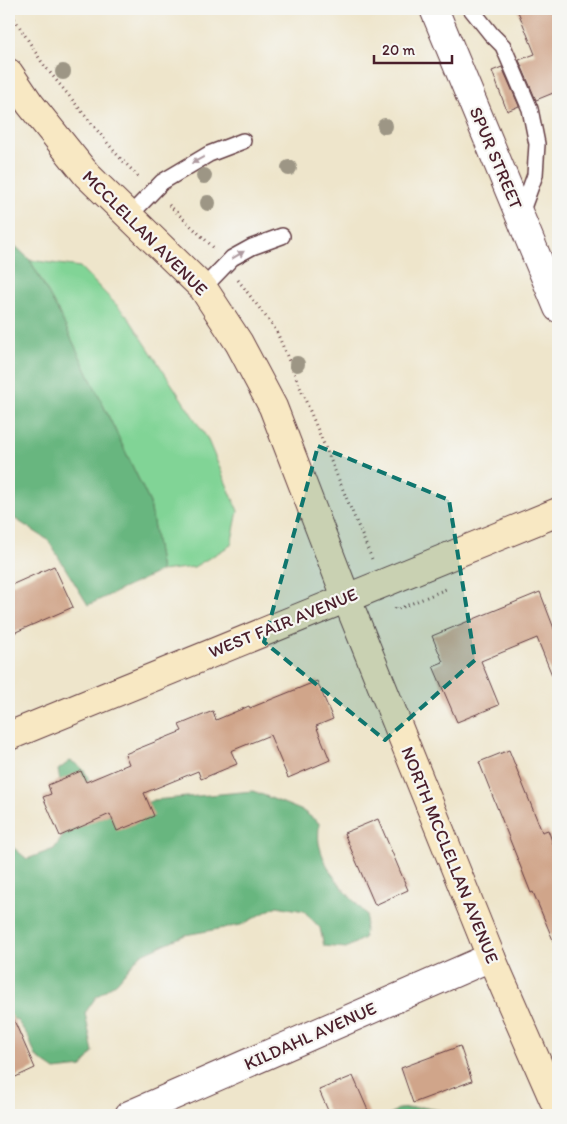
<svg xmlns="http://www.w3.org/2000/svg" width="567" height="1124" font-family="Itim,sans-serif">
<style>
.green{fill:#81d496;stroke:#667a60}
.forest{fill:#68b67f;stroke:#596a55}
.building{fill:#d0a58a}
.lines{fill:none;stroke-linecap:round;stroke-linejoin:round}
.lane-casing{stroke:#633d43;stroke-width:18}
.street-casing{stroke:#633d43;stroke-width:30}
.secondary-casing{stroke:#633d43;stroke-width:30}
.path{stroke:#633d43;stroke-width:3;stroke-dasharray:1 4;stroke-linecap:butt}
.lane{stroke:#fff;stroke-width:15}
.street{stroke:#fff;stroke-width:28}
.secondary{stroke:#f8e8c3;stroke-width:28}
.tree{fill:#9d9685}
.oneway{fill:#ae9aa0}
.marked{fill:#0f766e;fill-opacity:0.2;stroke:#0f766e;stroke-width:4;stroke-dasharray:10 6;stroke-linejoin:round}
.labels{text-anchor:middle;stroke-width:4.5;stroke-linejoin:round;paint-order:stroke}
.street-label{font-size:18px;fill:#4a1f2b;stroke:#f6f6f2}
</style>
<rect width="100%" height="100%" fill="#f6f6f2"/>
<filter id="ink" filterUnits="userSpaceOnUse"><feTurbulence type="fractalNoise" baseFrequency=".02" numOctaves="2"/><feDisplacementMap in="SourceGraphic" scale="10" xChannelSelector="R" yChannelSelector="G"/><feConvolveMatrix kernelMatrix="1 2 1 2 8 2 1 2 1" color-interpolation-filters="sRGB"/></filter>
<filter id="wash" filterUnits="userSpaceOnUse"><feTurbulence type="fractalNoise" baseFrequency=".0096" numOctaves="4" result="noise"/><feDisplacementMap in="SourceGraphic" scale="20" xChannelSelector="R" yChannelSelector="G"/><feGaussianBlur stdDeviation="1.12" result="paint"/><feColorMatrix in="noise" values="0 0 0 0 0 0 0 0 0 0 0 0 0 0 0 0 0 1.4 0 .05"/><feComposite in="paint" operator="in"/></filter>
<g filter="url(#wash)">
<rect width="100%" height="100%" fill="#eee5cb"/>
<path class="green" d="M30,260L80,267L128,317L207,438L238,511L231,545L194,567L161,571L150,503L60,315Z"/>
<g class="forest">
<path d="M9,240L30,260L60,315L150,503L161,571L88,605L48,540L9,515Z"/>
<path d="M70,761C91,769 90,785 93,805L112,816L154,800L253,791L303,811L319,823C319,829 318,837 319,843C325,872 347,894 367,915L364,938L346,948L324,946L320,928L304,911L277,906L241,925L185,935L140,955L117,982L96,997L85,1013L93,1052L82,1067L55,1070L36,1057L28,1036L16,1019L9,1020V844L27,859L54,849L65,833L63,799L58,770Z"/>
<path d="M421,1107L445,1111L448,1115H389L398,1109Z"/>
</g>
<g id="blocks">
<g class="building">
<path d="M517,9H558V91L536,100L519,60L535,54Z"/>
<path d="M502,67L519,106L507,111L492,71Z"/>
<path d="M54,566L73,607L9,635V586Z"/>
<path d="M540,592L558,639V690L537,638L481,661L499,705L457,722L433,666L443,662L432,636Z"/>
<path d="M317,681L333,719L316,726L330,760L288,778L270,735L231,751L237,764L201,779L198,771L144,793L154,816L117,831L110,814L60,836L43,797L51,794L48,785L81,771L86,782L129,764L125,754L182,731L179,725L213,711L216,720L249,706L250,708Z"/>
<path d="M509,750L542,832L548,830L558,857V952L533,892L531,893L479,762Z"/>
<path d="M378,819L408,890L375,905L344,833Z"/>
<path d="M9,1009L35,1068L9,1080Z"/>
<path d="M460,1046L472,1081L413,1103L401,1068Z"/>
<path d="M353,1076L370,1115H330L319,1090Z"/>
</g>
</g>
</g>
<g filter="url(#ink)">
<use href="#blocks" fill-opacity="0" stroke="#633d43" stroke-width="1"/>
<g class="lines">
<defs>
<g id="lane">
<path d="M471,9L491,34L503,46L530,109L537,144L535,175L520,216"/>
<path d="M129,216L162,182L209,154L243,141"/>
<path d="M203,288L232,258L252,247L282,236"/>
</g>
<g id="street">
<path d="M434,9L558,308"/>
<path d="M129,1115L491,957"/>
</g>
<g id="secondary">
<path d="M9,73L30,104L87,175L203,288L239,343L273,407L346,597L491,957L558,1110"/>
<path d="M9,736L558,512"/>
</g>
</defs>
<use href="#lane" class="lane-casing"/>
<use href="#street" class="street-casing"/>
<use href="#secondary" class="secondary-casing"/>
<g class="path">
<path d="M9,10L43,64L119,157L139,177"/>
<path d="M169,205L215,249"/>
<path d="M238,280L276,330L372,559"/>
<path d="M395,608L396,610L446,589"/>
</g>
<use href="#lane" class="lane"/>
<use href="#street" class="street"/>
<use href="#secondary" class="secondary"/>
</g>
<g class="tree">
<circle cx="63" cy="72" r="8"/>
<circle cx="385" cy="126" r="8"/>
<circle cx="289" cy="168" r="8"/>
<circle cx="204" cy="176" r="8"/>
<circle cx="208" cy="203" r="8"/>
<circle cx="297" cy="364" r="8"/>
</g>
<defs><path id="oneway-solid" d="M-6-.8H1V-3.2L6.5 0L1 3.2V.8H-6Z" transform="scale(1.25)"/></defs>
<g class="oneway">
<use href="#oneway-solid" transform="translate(198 160) rotate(152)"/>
<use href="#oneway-solid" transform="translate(238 255) rotate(-31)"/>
</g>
</g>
<path class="marked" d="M318,446L449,500L475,660L385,740L264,642Z"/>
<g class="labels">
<g class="street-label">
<text transform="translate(496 158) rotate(67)" y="6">SPUR STREET</text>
<text transform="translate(145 233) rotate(45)" y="6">MCCLELLAN AVENUE</text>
<text transform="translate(283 623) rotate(-22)" y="6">WEST FAIR AVENUE</text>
<text transform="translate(450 855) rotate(68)" y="6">NORTH MCCLELLAN AVENUE</text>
<text transform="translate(310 1036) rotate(-24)" y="6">KILDAHL AVENUE</text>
</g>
</g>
<rect width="567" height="1124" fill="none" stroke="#f6f6f2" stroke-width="30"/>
<path d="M374 55v8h78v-8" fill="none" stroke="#4a1f2b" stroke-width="2.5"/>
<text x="382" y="55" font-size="15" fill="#4a1f2b" stroke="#f6f6f2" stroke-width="4" paint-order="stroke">20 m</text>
</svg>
